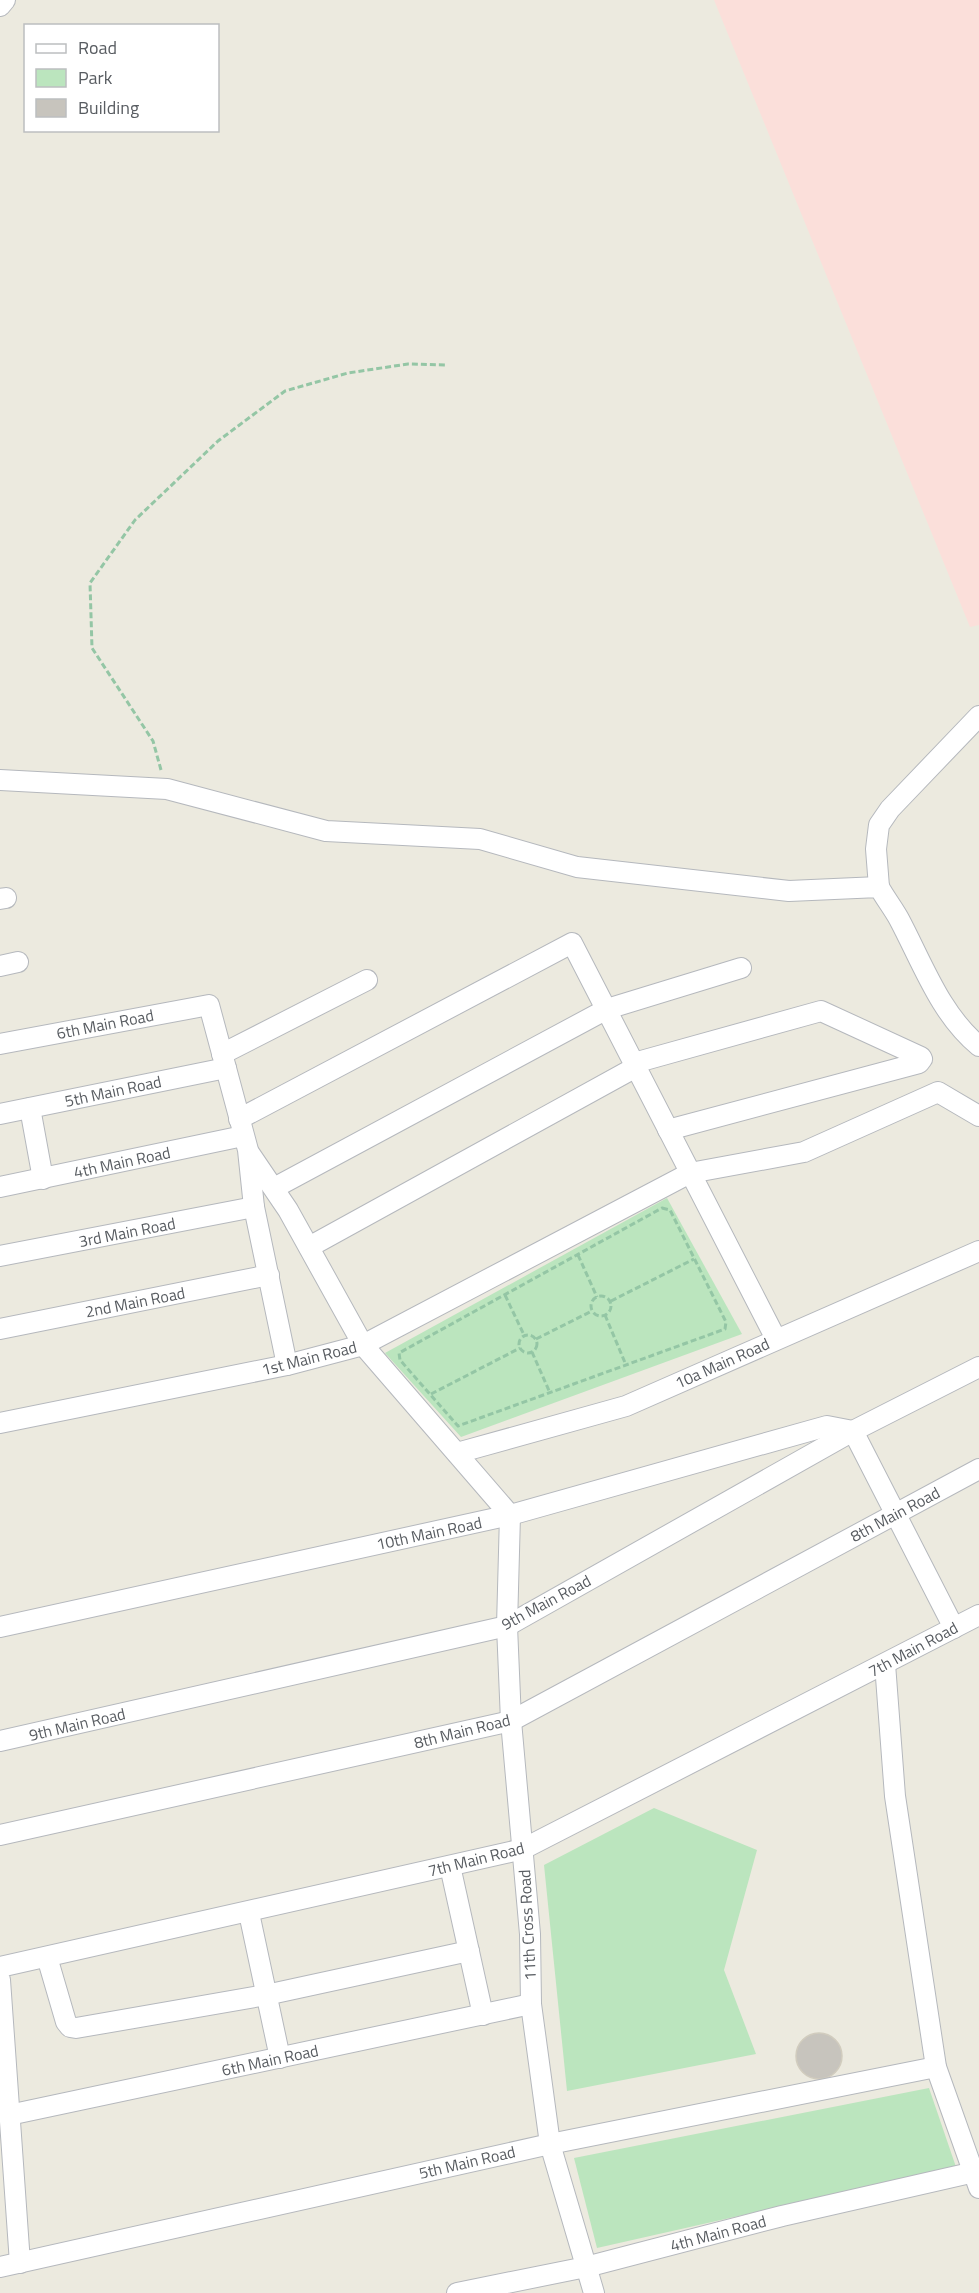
<svg xmlns="http://www.w3.org/2000/svg" width="979" height="2293" font-family="'Titillium Web',sans-serif">
<style>
.medical{fill:#fbdfda}
.green{fill:#bbe5be}
.building{fill:#c7c4bd;stroke:#d1ccbe;stroke-width:1.5}
.lines{fill:none;stroke-linecap:round;stroke-linejoin:round}
.minor-casing{stroke:#b5b8bd;stroke-width:22}
.path{stroke:#94c6a5;stroke-width:3;stroke-dasharray:6 3;stroke-linecap:butt}
.minor{stroke:#fff;stroke-width:20}
.labels{text-anchor:middle;stroke-width:5;stroke-linejoin:round;paint-order:stroke}
.street-label{font-size:16px;fill:#585c61;stroke:#fff}
</style>
<rect width="100%" height="100%" fill="#eceadf"/>
<path class="medical" d="M714,0H979V625L970,627Z"/>
<g class="green">
<path d="M667,1198L742,1334L461,1437L385,1353Z"/>
<path d="M654,1808L757,1850L724,1970L756,2054L567,2091L544,1865Z"/>
<path d="M929,2088L956,2167L597,2248L574,2158Z"/>
</g>
<circle class="building" cx="819" cy="2056" r="23"/>
<g class="lines">
<defs>
<g id="minor">
<path d="M0,6L5,0"/>
<path d="M0,780L167,789L326,831L480,839L577,867L789,891L879,887C885,898 893,908 899,919C922,962 940,1014 979,1046"/>
<path d="M879,887L876,849L879,825L890,809L979,716"/>
<path d="M0,899L6,898"/>
<path d="M0,966L18,962"/>
<path d="M0,1044L209,1005L248,1150L254,1207L287,1365"/>
<path d="M222,1054L367,980"/>
<path d="M634,1063L821,1011L921,1057L922,1059L919,1063L668,1130"/>
<path d="M30,1108L43,1179"/>
<path d="M0,1114L226,1068"/>
<path d="M239,1119L572,943L776,1339"/>
<path d="M250,1154L288,1210L363,1345L510,1515"/>
<path d="M0,1187L243,1136"/>
<path d="M274,1188L607,1009L741,968"/>
<path d="M309,1247L636,1067"/>
<path d="M0,1256L254,1207"/>
<path d="M0,1329L269,1275"/>
<path d="M0,1423L287,1365L363,1345L690,1173L804,1152L938,1092L979,1116"/>
<path d="M457,1453L626,1406L979,1251"/>
<path d="M510,1515L507,1626L511,1721L530,1934L531,2004L550,2144L594,2293"/>
<path d="M0,1627L510,1515L827,1426L853,1431L954,1628"/>
<path d="M885,1664L895,1796L936,2067L979,2188"/>
<path d="M0,1741L507,1626L853,1431L979,1367"/>
<path d="M0,1835L511,1721L979,1469"/>
<path d="M450,1866L483,2015"/>
<path d="M249,1913L280,2058"/>
<path d="M47,1957L66,2022L70,2027L76,2028L266,1995L469,1951"/>
<path d="M0,1967L523,1849L979,1615"/>
<path d="M0,1980L20,2263"/>
<path d="M9,2115L531,2004"/>
<path d="M0,2267L550,2144L936,2067"/>
<path d="M457,2293L586,2267L782,2216L979,2171"/>
</g>
</defs>
<use href="#minor" class="minor-casing"/>
<g class="path">
<path d="M161,770L153,741L92,648L90,583L135,520L218,441L285,391L348,373L408,364L447,365"/>
<path d="M662,1208L670,1210L726,1322L725,1329L458,1426L400,1360L399,1353Z"/>
<path d="M578,1255L597,1297"/>
<path d="M505,1295L524,1335"/>
<circle cx="601" cy="1306" r="10"/>
<path d="M611,1301L694,1259"/>
<path d="M605,1315L626,1365"/>
<circle cx="528" cy="1344" r="9"/>
<path d="M536,1339L592,1311"/>
<path d="M532,1352L550,1393"/>
<path d="M431,1394L520,1348"/>
</g>
<use href="#minor" class="minor"/>
</g>
<g class="labels">
<g class="street-label">
<text transform="translate(105 1024) rotate(-11)" y="6">6th Main Road</text>
<text transform="translate(113 1091) rotate(-12)" y="6">5th Main Road</text>
<text transform="translate(122 1162) rotate(-12)" y="6">4th Main Road</text>
<text transform="translate(127 1232) rotate(-11)" y="6">3rd Main Road</text>
<text transform="translate(135 1302) rotate(-11)" y="6">2nd Main Road</text>
<text transform="translate(309 1358) rotate(-14)" y="6">1st Main Road</text>
<text transform="translate(722 1363) rotate(-24)" y="6">10a Main Road</text>
<text transform="translate(895 1514) rotate(-28)" y="6">8th Main Road</text>
<text transform="translate(429 1533) rotate(-12)" y="6">10th Main Road</text>
<text transform="translate(546 1602) rotate(-28)" y="6">9th Main Road</text>
<text transform="translate(913 1649) rotate(-28)" y="6">7th Main Road</text>
<text transform="translate(77 1724) rotate(-13)" y="6">9th Main Road</text>
<text transform="translate(462 1731) rotate(-14)" y="6">8th Main Road</text>
<text transform="translate(476 1859) rotate(-14)" y="6">7th Main Road</text>
<text transform="translate(527 1925) rotate(-93)" y="6">11th Cross Road</text>
<text transform="translate(270 2060) rotate(-12)" y="6">6th Main Road</text>
<text transform="translate(467 2162) rotate(-13)" y="6">5th Main Road</text>
<text transform="translate(718 2233) rotate(-15)" y="6">4th Main Road</text>
</g>
</g>
<rect x="24" y="24" width="195" height="108" fill="#ffffff" stroke="#bcbec0" stroke-width="1.5"/>
<rect x="36" y="44" width="30" height="9" fill="#ffffff" stroke="#bcbec0" stroke-width="1.5"/>
<text x="78" y="54" font-size="18" fill="#585c61">Road</text>
<rect x="36" y="69" width="30" height="18" fill="#bbe5be" stroke="#bcbec0" stroke-width="1.5"/>
<text x="78" y="84" font-size="18" fill="#585c61">Park</text>
<rect x="36" y="99" width="30" height="18" fill="#c7c4bd" stroke="#bcbec0" stroke-width="1.5"/>
<text x="78" y="114" font-size="18" fill="#585c61">Building</text>
</svg>
